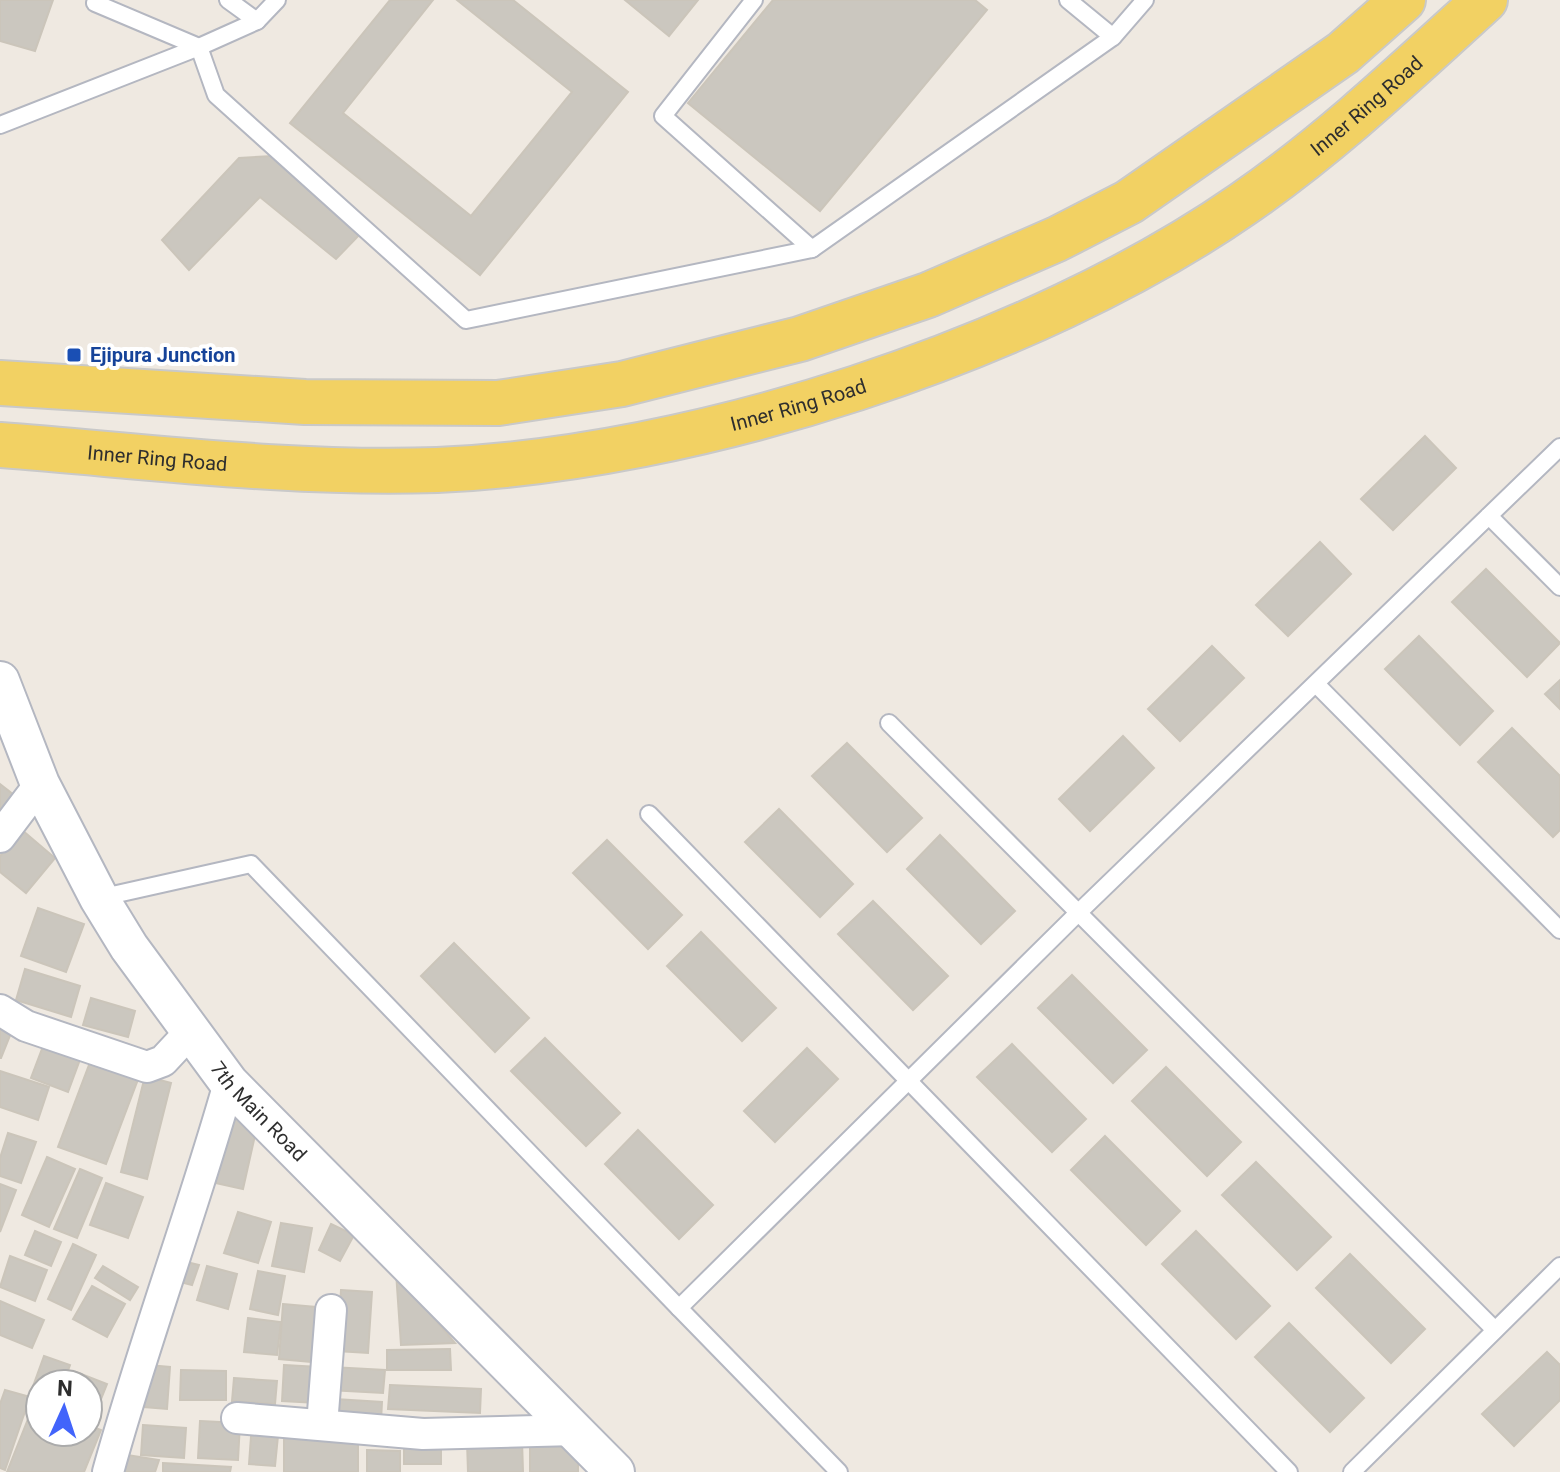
<svg xmlns="http://www.w3.org/2000/svg" width="1560" height="1472" font-family="Roboto,sans-serif">
<style>
.building{fill:#cbc7bf;stroke:#cbc5ba;stroke-width:2}
.lines{fill:none;stroke-linecap:round;stroke-linejoin:round}
.service-casing{stroke:#b4b7c1;stroke-width:20}
.minor-casing{stroke:#b4b7c1;stroke-width:34}
.tertiary-casing{stroke:#b4b7c1;stroke-width:42}
.primary-casing{stroke:#c9c9c9;stroke-width:48}
.service{stroke:#fff;stroke-width:16}
.minor{stroke:#fff;stroke-width:30}
.tertiary{stroke:#fff;stroke-width:38}
.primary{stroke:#f2d163;stroke-width:44}
.transit-dot{fill:#1a4fb4;stroke:#fff;stroke-width:3}
.labels{text-anchor:middle;stroke-width:8;stroke-linejoin:round;paint-order:stroke}
.street-label{font-size:20px;fill:#2e2e2e;stroke:#fff}
.transit-label{font-size:20px;font-weight:bold;fill:#164399;stroke:#fff;text-anchor:start}
</style>
<rect width="100%" height="100%" fill="#efe9e1"/>
<g class="building">
<path d="M0,0H53L35,51L0,41Z"/>
<path d="M390,0H433L343,113L471,216L572,92L457,0H513L628,92L480,275L290,123Z"/>
<path d="M625,0H698L669,36Z"/>
<path d="M773,0H975L987,10L820,211L688,103Z"/>
<path d="M273,156L362,232L336,259L260,197L189,270L162,240L239,158Z"/>
<path d="M1425,436L1456,468L1393,530L1361,499Z"/>
<path d="M1320,542L1351,574L1288,636L1256,605Z"/>
<path d="M1486,569L1560,643L1527,677L1452,602Z"/>
<path d="M1419,636L1493,711L1460,745L1385,669Z"/>
<path d="M1212,646L1244,678L1180,741L1148,709Z"/>
<path d="M1560,680V709L1545,694Z"/>
<path d="M1512,728L1560,776V830L1553,837L1478,762Z"/>
<path d="M1123,736L1154,768L1090,831L1059,799Z"/>
<path d="M847,743L922,818L887,852L812,776Z"/>
<path d="M0,784L23,802L0,830Z"/>
<path d="M779,809L853,884L820,917L745,842Z"/>
<path d="M22,830L55,858L26,893L0,872V856Z"/>
<path d="M940,835L1015,911L981,944L907,869Z"/>
<path d="M607,840L682,915L648,949L573,873Z"/>
<path d="M873,901L948,976L913,1010L838,934Z"/>
<path d="M38,908L84,924L66,972L21,956Z"/>
<path d="M701,932L776,1008L742,1041L667,966Z"/>
<path d="M454,943L529,1018L495,1052L421,976Z"/>
<path d="M25,969L80,986L71,1017L16,1000Z"/>
<path d="M1072,975L1147,1050L1113,1083L1038,1008Z"/>
<path d="M91,998L135,1011L128,1037L83,1025Z"/>
<path d="M0,1028L11,1033L1,1058H0Z"/>
<path d="M545,1038L620,1113L586,1146L511,1071Z"/>
<path d="M45,1041L82,1054L68,1092L31,1078Z"/>
<path d="M1012,1044L1086,1119L1052,1152L977,1077Z"/>
<path d="M807,1048L838,1079L775,1142L744,1111Z"/>
<path d="M92,1057L140,1074L106,1164L58,1147Z"/>
<path d="M1166,1067L1241,1142L1207,1176L1132,1101Z"/>
<path d="M0,1071L49,1087L38,1120L0,1107Z"/>
<path d="M145,1076L171,1083L147,1179L121,1172Z"/>
<path d="M225,1115L258,1122L243,1189L211,1182Z"/>
<path d="M638,1130L713,1205L679,1239L605,1164Z"/>
<path d="M8,1133L36,1142L21,1183L0,1176V1158Z"/>
<path d="M1105,1136L1180,1211L1146,1245L1071,1170Z"/>
<path d="M47,1157L75,1169L49,1227L22,1215Z"/>
<path d="M1256,1162L1331,1237L1297,1270L1222,1195Z"/>
<path d="M80,1169L102,1178L77,1238L54,1229Z"/>
<path d="M106,1183L143,1197L128,1238L90,1225Z"/>
<path d="M0,1184L16,1190L0,1232Z"/>
<path d="M238,1212L271,1222L258,1263L224,1253Z"/>
<path d="M281,1223L312,1228L304,1272L272,1266Z"/>
<path d="M331,1224L354,1235L340,1261L319,1250Z"/>
<path d="M35,1231L61,1242L51,1266L25,1255Z"/>
<path d="M1196,1231L1270,1306L1236,1339L1162,1264Z"/>
<path d="M73,1244L96,1255L71,1310L48,1299Z"/>
<path d="M1350,1254L1425,1329L1391,1363L1316,1288Z"/>
<path d="M10,1256L47,1270L35,1301L0,1287Z"/>
<path d="M174,1259L199,1265L192,1285L169,1279Z"/>
<path d="M103,1266L138,1287L130,1300L95,1278Z"/>
<path d="M207,1266L237,1274L228,1309L197,1300Z"/>
<path d="M258,1271L285,1276L278,1315L250,1309Z"/>
<path d="M396,1272L455,1343L401,1345Z"/>
<path d="M92,1286L125,1304L107,1337L73,1319Z"/>
<path d="M341,1290L372,1292L368,1353L337,1351Z"/>
<path d="M0,1301L44,1320L32,1348L0,1335Z"/>
<path d="M283,1304L327,1308L322,1363L279,1359Z"/>
<path d="M248,1318L281,1322L277,1355L244,1352Z"/>
<path d="M1289,1323L1364,1398L1330,1432L1255,1357Z"/>
<path d="M450,1349L451,1370H387V1350Z"/>
<path d="M1547,1352L1560,1365V1400L1514,1446L1482,1414Z"/>
<path d="M44,1356L70,1365L63,1384H40V1395L31,1392Z"/>
<path d="M148,1365L170,1367L167,1409L144,1407Z"/>
<path d="M284,1365L319,1367L317,1403L282,1401Z"/>
<path d="M331,1367L385,1370L383,1393L329,1390Z"/>
<path d="M181,1370L226,1371V1400H180Z"/>
<path d="M76,1372L107,1384L93,1419L88,1416V1384H71Z"/>
<path d="M234,1378L277,1381L275,1404L232,1401Z"/>
<path d="M390,1385L481,1389L480,1413L388,1409Z"/>
<path d="M5,1390L30,1397L5,1470L0,1468V1404Z"/>
<path d="M335,1399L382,1402L381,1421L334,1419Z"/>
<path d="M34,1404L40,1406V1432H88V1425L101,1430L84,1472H7Z"/>
<path d="M200,1421L240,1423L238,1460L198,1458Z"/>
<path d="M252,1423L279,1426L275,1466L249,1464Z"/>
<path d="M143,1425L186,1428L184,1458L141,1455Z"/>
<path d="M284,1433L358,1434V1472H284Z"/>
<path d="M522,1440L523,1472H468L467,1442Z"/>
<path d="M404,1442L441,1443V1464H404Z"/>
<rect x="530" y="1443" width="48" height="29"/>
<path d="M367,1450L400,1451V1472H367Z"/>
<path d="M121,1454L159,1460L155,1472H117Z"/>
<path d="M163,1463L231,1467L230,1472H163Z"/>
</g>
<g class="lines">
<defs>
<g id="service">
<path d="M228,0L257,21"/>
<path d="M754,0L663,116L812,249L1113,37"/>
<path d="M1068,0L1113,37L1145,0"/>
<path d="M95,3L199,47L216,95L466,320L812,249"/>
<path d="M0,125L199,47L257,21L277,0"/>
<path d="M1489,516L1560,587"/>
<path d="M1316,684L1560,930"/>
<path d="M889,723L1495,1330"/>
<path d="M649,814L1289,1472"/>
<path d="M99,898L251,864L679,1308L1078,913L1560,447"/>
<path d="M679,1308L839,1472"/>
<path d="M1352,1472L1560,1266"/>
</g>
<g id="minor">
<path d="M0,837L40,784"/>
<path d="M0,1010L26,1026L147,1067L163,1061L191,1031"/>
<path d="M237,1418L423,1434L576,1430"/>
<path d="M322,1425L331,1310"/>
<path d="M108,1472C144,1341 192,1214 229,1083"/>
</g>
<g id="tertiary">
<path id="s1" d="M0,681L40,784L99,898L129,947L229,1083L615,1472"/>
</g>
<g id="primary">
<path d="M0,383L305,402L498,403L622,384L800,339L928,295L1057,239L1129,202L1343,53L1403,0"/>
<path id="s2" d="M0,445C144,456 292,475 437,470C694,459 1031,351 1243,204C1330,144 1407,71 1485,0"/>
</g>
</defs>
<use href="#service" class="service-casing"/>
<use href="#minor" class="minor-casing"/>
<use href="#tertiary" class="tertiary-casing"/>
<use href="#primary" class="primary-casing"/>
<use href="#service" class="service"/>
<use href="#minor" class="minor"/>
<use href="#tertiary" class="tertiary"/>
<use href="#primary" class="primary"/>
</g>
<rect class="transit-dot" x="66" y="347" width="16" height="16" rx="4"/>
<g class="labels">
<g class="street-label">
<text dy="7" stroke="none"><textPath href="#s2" startOffset="1454">Inner Ring Road</textPath></text>
<text dy="7" stroke="none"><textPath href="#s2" startOffset="806">Inner Ring Road</textPath></text>
<text dy="7" stroke="none"><textPath href="#s2" startOffset="158">Inner Ring Road</textPath></text>
<text dy="7" stroke="none"><textPath href="#s1" startOffset="506">7th Main Road</textPath></text>
</g>
<g class="transit-label">
<text x="90" y="362">Ejipura Junction</text>
</g>
</g>
<g transform="translate(64 1408) rotate(3)"><circle r="38" fill="#ffffff" stroke="#ababab" stroke-width="2"/>
<path d="M0-6L14 30L0 20L-14 30Z" fill="#4264fb"/>
<text y="-12" font-size="22" font-weight="bold" text-anchor="middle" fill="#2e2e2e">N</text>
</g>
</svg>
